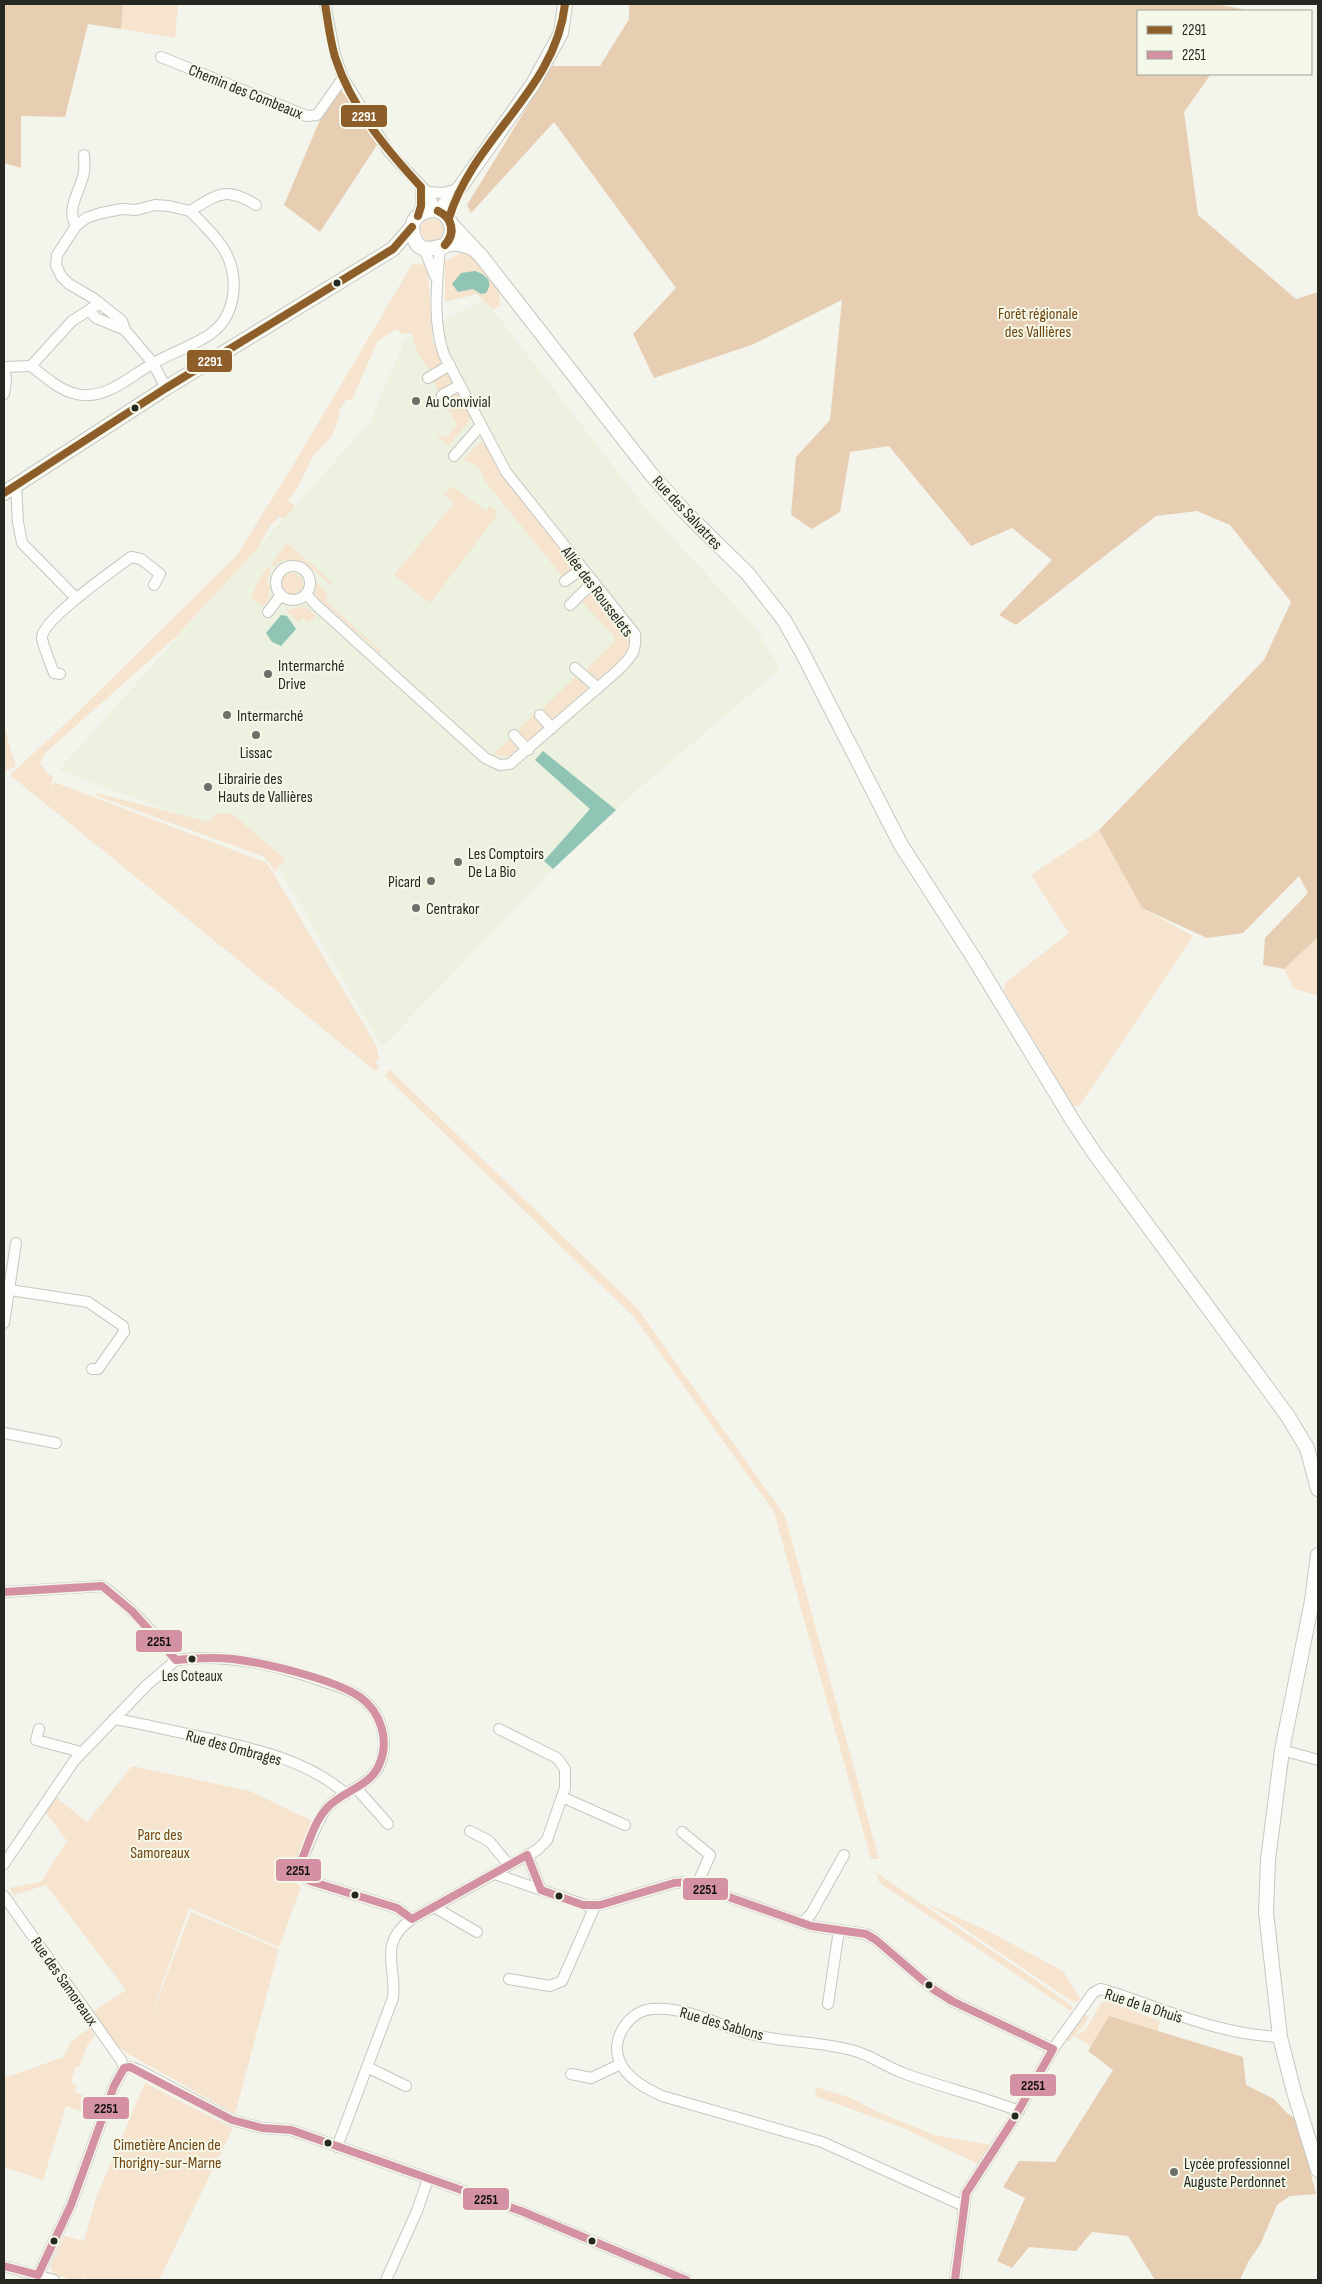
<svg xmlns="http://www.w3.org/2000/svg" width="1322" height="2284" font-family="'Sofia Sans Condensed',sans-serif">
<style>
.built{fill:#ecf1e0}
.green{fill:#f6e4cf}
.forest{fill:#e7ceb2}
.water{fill:#90c5b5}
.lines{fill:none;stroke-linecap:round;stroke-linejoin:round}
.street-casing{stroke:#c6c7c1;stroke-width:12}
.secondary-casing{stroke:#c6c7c1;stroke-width:16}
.street{stroke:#fdfdfc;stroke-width:10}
.secondary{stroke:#fdfdfc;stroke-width:14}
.bus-1-casing{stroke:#f4f8e9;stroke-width:11}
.bus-2-casing{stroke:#f4f8e9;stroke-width:11}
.bus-1{stroke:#8d5e2a;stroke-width:8}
.bus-2{stroke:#d491a3;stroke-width:8}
.bus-dot{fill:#252721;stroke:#f4f8e9;stroke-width:2}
.poi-dot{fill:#6d6f68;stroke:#f4f8e9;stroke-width:2}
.labels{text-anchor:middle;stroke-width:4;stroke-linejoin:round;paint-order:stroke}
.bus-label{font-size:15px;fill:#252721;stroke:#f4f8e9}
.street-label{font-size:16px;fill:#252721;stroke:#f4f8e9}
.park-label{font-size:16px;fill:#71440f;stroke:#f4f8e9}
.poi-label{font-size:16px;fill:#252721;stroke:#f4f8e9;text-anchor:start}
.line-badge{stroke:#f4f8e9;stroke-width:2}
.badge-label{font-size:14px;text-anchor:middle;font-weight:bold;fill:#fff}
.pale-badge-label{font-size:14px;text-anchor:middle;font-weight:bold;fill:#111}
</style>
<rect width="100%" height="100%" fill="#f3f4ec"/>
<path class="built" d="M485,300L648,511L756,628L780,669L635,792L553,869L382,1047L267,847L59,770L370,422L405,339Z"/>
<g class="green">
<path d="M123,4H178L175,38L121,29Z"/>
<circle cx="432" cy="230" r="11"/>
<path d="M460,249L473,255L499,288L500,305L493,310L477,294L445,302V262L460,253Z"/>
<path d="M413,263L428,266L432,340L441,358L440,367L430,371L418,354L411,333L402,334L396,329L377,342L352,400H346L338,413L340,415L332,436L313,456L296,491L288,500L295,506L284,519L279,517L270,526L257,549L177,636L45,753L40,763L46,772L53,777L51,790L54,782L267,863L376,1045L379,1059L375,1061L379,1067L375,1071L10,775L75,715L237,555L292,467Z"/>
<path d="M447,372L453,383L438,392L433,379Z"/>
<path d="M458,391L470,416L468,423L448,446L436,436L448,437L457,425L442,398Z"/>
<path d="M481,442L485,444L510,484L573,564V568L562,576L485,481L480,469L464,459Z"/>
<path d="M452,486L486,511L489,506L495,510L496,517L430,603L394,575L454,503L444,495Z"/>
<path d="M287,543L332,582L329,584C314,570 294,548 274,567L271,564Z"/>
<path d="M267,567L271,570L267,584L270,586L269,597L263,607L251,598L257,583Z"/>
<circle cx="292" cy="584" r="11"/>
<path d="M316,582L326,591L327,602L382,652L380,653L318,598L315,592Z"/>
<path d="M594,589L629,631C633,655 612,667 596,681L585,671L615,641L614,636L580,600Z"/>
<path d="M305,606L316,616L309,623L303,618L299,623L286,610Z"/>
<path d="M576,676L586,686L587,689L555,719L549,718L540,711Z"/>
<path d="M535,713L546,723L547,727L529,742L517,731Z"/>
<path d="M4,726L16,767L4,771Z"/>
<path d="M511,738L519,747L509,757L493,754Z"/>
<path d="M97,793L208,822L217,813H231L285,859L275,872L268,861L262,856L97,796Z"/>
<path d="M1099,830L1142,908L1193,936L1086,1096L1079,1106H1073L1004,991L1005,983L1069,933L1031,875Z"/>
<path d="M1318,937V996L1293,988L1284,969Z"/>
<path d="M389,1069L637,1308L785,1516L879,1859H871L774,1512L635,1318L385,1076Z"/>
<path d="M132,1766L250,1791L314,1822L300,1855L287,1867V1877L301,1887L279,1947L189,1908L147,2027L191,1912L279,1949L235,2114L125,2052L111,2039L94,2011L126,1990L46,1885L14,1895L9,1888L41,1882L67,1841L42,1808L53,1795L87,1822Z"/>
<path d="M876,1872C941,1918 1009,1960 1073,2007L1071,2011L883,1885L879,1882Z"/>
<path d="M926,1903L988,1931L1063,1971L1080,1999L1075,2003Z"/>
<path d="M1107,2001L1160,2021L1155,2043L1120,2066L1075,2036L1085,2030L1102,2002Z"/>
<path d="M1084,2014L1089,2017C1084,2028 1076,2032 1069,2042L1067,2040Z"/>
<path d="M90,2028L95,2035L87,2046L79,2067L76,2066L71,2082L77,2085L75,2092L102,2103L97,2117L66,2106L43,2180L4,2167V2078L64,2057L71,2041Z"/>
<path d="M145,2083L233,2128L159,2280H90L82,2277L81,2280H72L54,2274L50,2266L64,2236L84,2241L97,2195Z"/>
<path d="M816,2087L851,2098L878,2112L935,2135L991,2145L978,2164L901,2127L815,2096Z"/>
</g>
<g class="forest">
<path d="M4,4H123L121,29L88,24L65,117L21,116V168L4,163Z"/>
<path d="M629,4H1216L1251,11H1138V74H1211L1184,112L1198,215L1296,299L1318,292V937L1284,969L1263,965L1265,938L1308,893L1299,876L1243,933L1207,938L1142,908L1099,830L1264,660L1291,602L1230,525L1197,511L1156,516L1016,625L999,615L1052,560L1012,528L971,546L889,446L850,452L840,512L812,529L791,515L796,457L830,420L842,300L754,344L654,378L633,334L676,288L554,122L471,213L467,205L552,66H600L629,19Z"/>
<path d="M341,90L353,105L377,145L320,232L284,205L319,122Z"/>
<path d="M1109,2016L1243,2057L1246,2085L1274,2099L1287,2113L1297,2120L1316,2194L1290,2196L1277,2205L1260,2245L1248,2262L1240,2280H1155L1128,2236L1092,2232L1076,2251L1029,2247L1012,2268L997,2261L1025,2198L1003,2187L1019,2161L1055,2162L1113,2070L1088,2051Z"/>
</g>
<g class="water">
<path d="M475,271C487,275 494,282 486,293L481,294L473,289L458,292L452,284L461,273Z"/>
<path d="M281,615L287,616L296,629L281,646L272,642L266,633Z"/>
<path d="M543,751L616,810L553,869L544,861L590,809L535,760Z"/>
</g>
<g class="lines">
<defs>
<g id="street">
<path d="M325,4L335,55L343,78L389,152L427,192L436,210"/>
<path d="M161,57L307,116L317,115L343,78"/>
<path d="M427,192L443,193L458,189"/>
<path d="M418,216L421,206V187"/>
<path d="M76,226C65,208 81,191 84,172C85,167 84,161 84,155"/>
<path d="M424,248L435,276"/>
<path d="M89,311L96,318L125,330"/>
<path d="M31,366C44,376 59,390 76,394C105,401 129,377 152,364C172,352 195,346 213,332C238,312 239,273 223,248C214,234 202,223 190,211"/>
<path d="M31,366L72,321L100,303"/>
<path d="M4,367L31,366"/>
<path d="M428,378L450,365"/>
<path d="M166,388L153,363L125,330L122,321L93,298L69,284L61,276L56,265L57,255L76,226L86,218L101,213L122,209L136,210L155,205L169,206L190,211C218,194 226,186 256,205"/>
<path d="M4,394L6,380L4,367"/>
<path d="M442,395L460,385"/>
<path d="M454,456L481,425"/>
<path d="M16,485L18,522L22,543L76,598"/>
<circle cx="293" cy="583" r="17"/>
<path d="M565,581L582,569"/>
<path d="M306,594L316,605L485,758L500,765L510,764L616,672C629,659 637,654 635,634L506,472L444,355C432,320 437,283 440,248"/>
<path d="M570,605L593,582"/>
<path d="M268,612L281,595"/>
<path d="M575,668L598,688"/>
<path d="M60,674L54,673C51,665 42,644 42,637C44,618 114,570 131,557L141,559L160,574L154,585"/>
<path d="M540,715L552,728"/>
<path d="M514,735L528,750"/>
<path d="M4,1289L88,1302L123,1326L124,1332L98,1369H92"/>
<path d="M4,1323L16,1243"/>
<path d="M4,1433L56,1443"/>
<path d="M4,1592L102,1586C130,1605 155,1634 176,1660"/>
<path d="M176,1660C227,1653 275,1665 322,1681C339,1687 357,1691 369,1705C382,1718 387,1741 382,1758C375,1786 344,1789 327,1808C317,1820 307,1850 299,1866L298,1873L310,1881L397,1908L412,1919"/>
<path d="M114,1719C140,1723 167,1730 193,1735C245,1747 304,1757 346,1794"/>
<path d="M39,1729L36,1740L81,1752"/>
<path d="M1282,1750L1318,1760"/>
<path d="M357,1789L388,1824"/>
<path d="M562,1797L625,1825"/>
<path d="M470,1831L489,1841L509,1865"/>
<path d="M682,1832L710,1855L697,1885"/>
<path d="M527,1855L541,1890"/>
<path d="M4,1864L74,1761L147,1685L176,1660"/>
<path d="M495,1874L588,1906L600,1905L674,1883L686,1882L811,1926L866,1934L876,1940L933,1989L952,2001L1053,2049"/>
<path d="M4,1896L121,2060L124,2068"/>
<path d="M434,1907L477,1932"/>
<path d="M802,1923L811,1914L844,1855"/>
<path d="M509,1979L550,1986L562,1981L595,1906"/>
<path d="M828,2004L839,1930"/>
<path d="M367,2067L406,2086"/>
<path d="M571,2074L591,2078L621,2064"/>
<path d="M337,2147L393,1998C397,1967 377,1943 412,1919L537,1850L547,1840L565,1788V1769L557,1758L499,1729"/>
<path d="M964,2206L822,2142L662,2096C645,2088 626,2078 619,2060C611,2038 629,2011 652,2009C686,2006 717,2025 750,2034C784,2043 821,2041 855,2051C872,2056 887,2067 903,2073C941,2087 981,2096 1019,2111"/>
<path d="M4,2266L54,2280"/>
<path d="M38,2275L71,2205L114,2086L124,2068L130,2067L139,2070L232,2120L262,2128L291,2130L521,2211L686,2280"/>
<path d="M386,2280L417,2211L428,2179"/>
<path d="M955,2280L966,2193L1012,2122L1053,2049L1093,1993L1100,1989L1105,1990C1162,2008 1219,2035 1280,2037"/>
</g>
<g id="secondary">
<path d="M439,211L461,186L533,84L561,33L565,4"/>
<path d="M451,224L481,256L651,474L685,512L748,574L784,620L802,652L901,845L977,963L1073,1121L1095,1154L1287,1415L1307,1448L1318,1489"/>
<path d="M443,247C457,234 453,216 436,210C429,210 423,211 418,216C413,220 411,227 413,234C418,258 437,246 451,244C459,243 467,246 474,249"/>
<path d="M4,493L166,388L393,249L412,227"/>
<path d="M1318,1555L1312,1601L1282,1750L1268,1860L1266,1912L1280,2037L1294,2092L1318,2170"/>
</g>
</defs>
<use href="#street" class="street-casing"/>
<use href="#secondary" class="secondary-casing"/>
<use href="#street" class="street"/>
<use href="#secondary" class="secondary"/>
<defs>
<g id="bus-1">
<path d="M325,4C328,22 330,40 335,57C351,107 386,149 421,187V206L418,216"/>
<path d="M438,211C453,218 456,234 445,245"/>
<path d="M438,211C453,218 455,233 445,245"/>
<path d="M449,218C473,138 556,90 565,4"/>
<path d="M4,493L166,388L393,249L412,227"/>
</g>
<g id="bus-2">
<path d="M4,1592L102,1586L132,1611L176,1660C195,1658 214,1657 233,1659C265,1663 334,1679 360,1697C381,1712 390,1741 379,1765C370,1787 342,1791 327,1808C313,1823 308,1847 299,1866L298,1873L310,1881L397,1908L412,1919L527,1855L541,1890L583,1905H600L674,1883L686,1882L811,1926L866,1934L876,1940L933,1989L952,2001L1053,2049L1012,2122L966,2193L955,2280"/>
<path d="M4,2266L38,2275L71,2205L114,2086L124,2068L130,2067L232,2120L262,2128L291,2130L521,2211L686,2280"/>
</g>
</defs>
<use href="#bus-1" class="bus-1-casing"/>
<use href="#bus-2" class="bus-2-casing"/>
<use href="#bus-1" class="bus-1"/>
<use href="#bus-2" class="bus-2"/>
</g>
<g class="bus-dot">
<circle cx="337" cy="283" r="4.5"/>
<circle cx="135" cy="408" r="4.5"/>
<circle cx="192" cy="1659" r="4.5"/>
<circle cx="355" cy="1895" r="4.5"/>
<circle cx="559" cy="1896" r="4.5"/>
<circle cx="929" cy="1985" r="4.5"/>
<circle cx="1015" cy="2116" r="4.5"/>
<circle cx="328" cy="2143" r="4.5"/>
<circle cx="54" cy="2241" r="4.5"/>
<circle cx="592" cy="2241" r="4.5"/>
</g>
<g class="poi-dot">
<circle cx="416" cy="401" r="5"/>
<circle cx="268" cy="674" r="5"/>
<circle cx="227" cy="715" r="5"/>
<circle cx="256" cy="735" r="5"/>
<circle cx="208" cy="787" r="5"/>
<circle cx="458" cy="862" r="5"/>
<circle cx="431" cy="881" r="5"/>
<circle cx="416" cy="908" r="5"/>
<circle cx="1174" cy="2172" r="5"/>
</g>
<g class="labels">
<g class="bus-label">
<text x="192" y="1681">Les Coteaux</text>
</g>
<g class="street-label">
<text transform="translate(246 91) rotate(22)" y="6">Chemin des Combeaux</text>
<text transform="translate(688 512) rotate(47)" y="6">Rue des Salvatres</text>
<text transform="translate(598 591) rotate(53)" y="6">Allée des Rousselets</text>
<text transform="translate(234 1747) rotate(15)" y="6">Rue des Ombrages</text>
<text transform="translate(65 1981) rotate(55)" y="6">Rue des Samoreaux</text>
<text transform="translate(1144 2005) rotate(18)" y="6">Rue de la Dhuis</text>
<text transform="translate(722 2023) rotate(16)" y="6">Rue des Sablons</text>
</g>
<g class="park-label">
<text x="1038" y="319">Forêt régionale<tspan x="1038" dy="18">des Vallières</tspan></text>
<text x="160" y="1840">Parc des<tspan x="160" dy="18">Samoreaux</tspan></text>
<text x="167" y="2150">Cimetière Ancien de<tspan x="167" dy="18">Thorigny-sur-Marne</tspan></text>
</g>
<g class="poi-label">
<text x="426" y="407">Au Convivial</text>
<text x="278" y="671">Intermarché<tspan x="278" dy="18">Drive</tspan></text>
<text x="237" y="721">Intermarché</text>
<text x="256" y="758" text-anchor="middle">Lissac</text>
<text x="218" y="784">Librairie des<tspan x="218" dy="18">Hauts de Vallières</tspan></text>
<text x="468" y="859">Les Comptoirs<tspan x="468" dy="18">De La Bio</tspan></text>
<text x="421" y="887" text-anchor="end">Picard</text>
<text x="426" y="914">Centrakor</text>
<text x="1184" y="2169">Lycée professionnel<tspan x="1184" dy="18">Auguste Perdonnet</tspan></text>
</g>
</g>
<g class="line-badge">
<rect x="340" y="104" width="48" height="24" rx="5" fill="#8d5e2a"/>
<rect x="186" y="349" width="47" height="24" rx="5" fill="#8d5e2a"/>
<rect x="135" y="1629" width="48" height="24" rx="5" fill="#d491a3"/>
<rect x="275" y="1858" width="47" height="24" rx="5" fill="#d491a3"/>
<rect x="682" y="1877" width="47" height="24" rx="5" fill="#d491a3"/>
<rect x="1009" y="2073" width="48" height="24" rx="5" fill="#d491a3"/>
<rect x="82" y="2096" width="48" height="24" rx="5" fill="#d491a3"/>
<rect x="462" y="2187" width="48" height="24" rx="5" fill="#d491a3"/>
</g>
<g class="badge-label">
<text x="364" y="121">2291</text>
<text x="210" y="366">2291</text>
</g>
<g class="pale-badge-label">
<text x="159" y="1646">2251</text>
<text x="298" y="1875">2251</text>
<text x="705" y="1894">2251</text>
<text x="1033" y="2090">2251</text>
<text x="106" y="2113">2251</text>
<text x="486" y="2204">2251</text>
</g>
<rect width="1322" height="2284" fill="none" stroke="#252721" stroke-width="10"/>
<rect x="1137" y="10" width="175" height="65" fill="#f4f8e9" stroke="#a1a499"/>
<rect x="1147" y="26" width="25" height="8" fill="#8d5e2a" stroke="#a1a499"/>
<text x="1182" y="35" font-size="15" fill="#252721">2291</text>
<rect x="1147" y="51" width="25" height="8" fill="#d491a3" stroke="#a1a499"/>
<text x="1182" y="60" font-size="15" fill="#252721">2251</text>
</svg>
